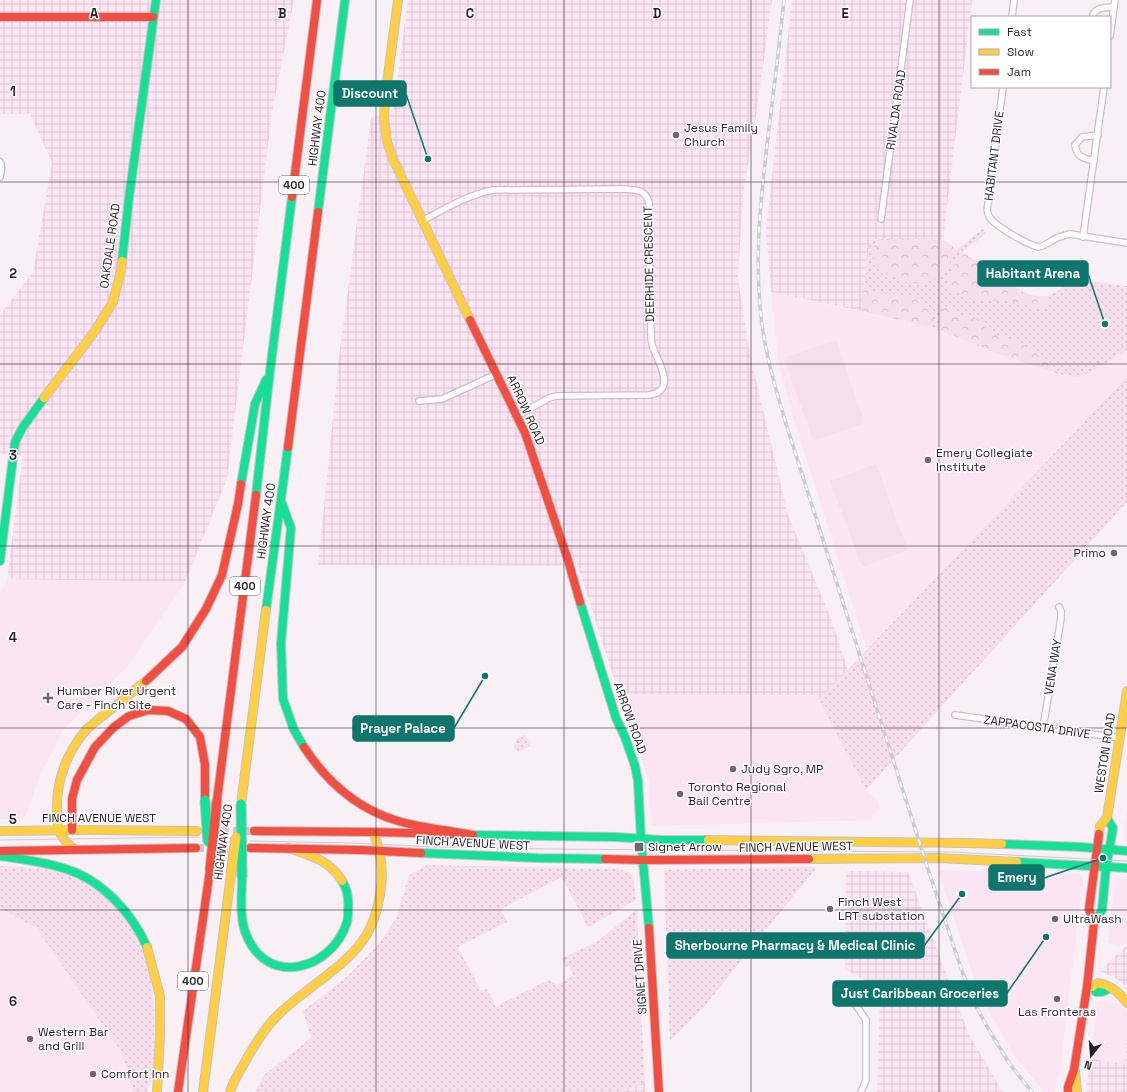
<svg xmlns="http://www.w3.org/2000/svg" width="1127" height="1092" font-family="'Space Grotesk',sans-serif">
<style>
.built{fill:#fce5f3}
.industrial{fill:url(#industrial-grid)}
.grass{fill:url(#grass-dots)}
.forest{fill:url(#forest-crowns)}
.pitch{fill:#f6deed}
.lines{fill:none;stroke-linecap:round;stroke-linejoin:round}
.secondary-tunnel{stroke:#cfc6cb;stroke-width:8;stroke-dasharray:8 4;stroke-linecap:butt}
.street-casing{stroke:#cac0c6;stroke-width:8}
.fast-casing{stroke:#cac0c6;stroke-width:10}
.slow-casing{stroke:#cac0c6;stroke-width:10}
.jam-casing{stroke:#cac0c6;stroke-width:10}
.street{stroke:#fefdfe;stroke-width:5.5}
.fast{stroke:#16e098;stroke-width:8}
.slow{stroke:#ffcf43;stroke-width:8}
.jam{stroke:#f24e42;stroke-width:8}
.tram{stroke:#cdcbcc;stroke-width:1}
.rail-casing{stroke:#cdcbcc;stroke-width:3.5}
.rail{stroke:#fff;stroke-width:2;stroke-dasharray:6;stroke-linecap:butt}
.fast-bridge-casing{stroke:#c4b4bf;stroke-width:11;stroke-linecap:butt}
.slow-bridge-casing{stroke:#c4b4bf;stroke-width:11;stroke-linecap:butt}
.jam-bridge-casing{stroke:#c4b4bf;stroke-width:11;stroke-linecap:butt}
.fast-bridge{stroke:#16e098;stroke-width:9}
.slow-bridge{stroke:#ffcf43;stroke-width:9}
.jam-bridge{stroke:#f24e42;stroke-width:9}
.grid{fill:none;stroke:#2a1d25;stroke-width:1;stroke-opacity:0.55}
.poi-dot{fill:#72676e;stroke:#fff;stroke-width:1.5}
.labels{text-anchor:middle;stroke-width:3;stroke-linejoin:round;paint-order:stroke}
.shield{fill:#fff;stroke:#6a6166;stroke-width:1}
.shield-label{font-size:11px;font-weight:bold;fill:#2a1d25}
.street-label{font-size:12px;fill:#2a1d25;stroke:#fff}
.poi-label{font-size:12px;fill:#2a1d25;stroke:#fff;text-anchor:start}
.grid-label{font-size:13px;text-anchor:middle;font-weight:bold;fill:#2a1d25;stroke:#fff;stroke-width:3;stroke-linejoin:round;paint-order:stroke}
.leader{fill:none;stroke:#0f766e;stroke-width:1.5}
.callout-dot{fill:#0f766e;stroke:#fff;stroke-width:1.5}
.callout{fill:#0f766e;stroke:#0f766e;stroke-width:1.5}
.callout-label{font-size:13px;text-anchor:middle;font-weight:bold;fill:#fff}
</style>
<defs>
<pattern id="industrial-grid" width="8" height="8" patternUnits="userSpaceOnUse"><rect width="8" height="8" fill="#fce5f3"/><path d="M0 4h8M4 0v8" fill="none" stroke="#d8c4d0"/></pattern>
<pattern id="grass-dots" width="8" height="8" patternUnits="userSpaceOnUse"><rect width="8" height="8" fill="#f6deed"/><path d="M2 2h.1M6 6h.1" fill="none" stroke="#d3becb" stroke-width="1.8" stroke-linecap="round"/></pattern>
<pattern id="forest-crowns" width="20" height="18" patternUnits="userSpaceOnUse"><rect width="20" height="18" fill="#f6deed"/><path d="M2 6a3 3 0 1 1 6 0M12 15a3 3 0 1 1 6 0" fill="none" stroke="#d3becb"/></pattern>
</defs>
<rect width="100%" height="100%" fill="#f8f0f5"/>
<g class="built">
<path d="M771,292L931,327L988,350L1029,364L1061,374L1091,372L1127,350V377L867,650L794,420L779,364Z"/>
<path d="M7,579L185,582L127,667L64,729L40,775L25,817L15,819H0V594Z"/>
<path d="M619,694L815,695L819,700L866,790L876,799L880,807L871,820L651,826L649,780Z"/>
<path d="M1127,808V842L1123,841Z"/>
<path d="M938,870L1034,872L1079,874L1083,878L1060,1070L1054,1092H1044L1014,1055L979,994Z"/>
<path d="M1115,878H1127V943L1123,946L1108,943Z"/>
<path d="M0,908L36,928L122,1053L133,1092H0Z"/>
<path d="M1110,1000L1124,1009L1127,1013V1038L1124,1064L1090,1059L1096,1011L1098,1002Z"/>
</g>
<g class="industrial">
<path d="M0,0H294L272,112L227,479L185,582L7,579L23,456L0,454V315L33,272L52,163L30,114H0Z"/>
<path d="M408,0H772L756,116L743,195L738,277L749,351L788,515L832,621L848,670L819,700L815,695L619,694L577,563L554,566L318,565L338,368V361L340,350L371,118L393,113Z"/>
<path d="M792,0H972L943,240L878,239L870,241L861,311L771,292L766,230Z"/>
<path d="M846,871L908,872L969,1035L1001,1089L1003,1092H877L880,1000L864,980L845,969Z"/>
<path d="M1127,945V988L1120,981L1100,971Z"/>
<path d="M1127,1038V1092H1086L1090,1059L1124,1064Z"/>
<path d="M645,1082V1092H619Z"/>
</g>
<g class="grass">
<path d="M983,229L986,232L983,236L962,252L1025,293C1031,295 1040,298 1046,296C1054,295 1067,284 1073,279L1127,286V350L1091,372L1077,377L1061,374L1029,364L988,350L931,327L861,311L870,241L878,239L943,240L957,249Z"/>
<path d="M1127,377V502L866,790L819,700Z"/>
<path d="M525,735L530,746L521,751L516,750L514,748L516,739Z"/>
<path d="M427,865L617,869L629,872L633,877L636,900L588,927L562,877L501,909L507,922L458,947L481,991L487,989L496,1006L548,980L557,985L573,976L569,966L566,967L562,958L597,942L637,909L640,996L645,1082L619,1092H255L264,1075L311,1038L303,1011L348,976L378,945L396,919L409,875Z"/>
<path d="M0,866L36,868L49,870H53C68,875 84,881 97,890C129,913 147,951 152,989C154,1001 154,1014 154,1026C154,1042 155,1059 153,1075C152,1080 149,1086 147,1092H133L122,1053L36,928L0,908Z"/>
<path d="M817,867L703,1008L670,1041L664,870Z"/>
</g>
<g class="forest">
<path d="M878,239L943,240L957,249C952,261 946,271 935,278C910,294 856,267 878,239Z"/>
<path d="M962,252L1025,293L1033,296H1046L1052,301L1050,304L1039,309C1028,305 1017,302 1006,300C1001,299 996,301 991,301C979,300 946,296 948,280C949,272 958,259 962,252Z"/>
<path d="M864,285L872,291H877L883,294H893L911,296L917,298L920,300L928,309L933,319L931,327L861,311Z"/>
<path d="M947,307L954,310L964,317L981,320L988,330L996,335L1016,340L1031,350L1045,358L1061,374C1019,362 979,346 939,330L943,309Z"/>
</g>
<g class="pitch">
<path d="M836,340L865,423L813,441L784,358Z"/>
<path d="M876,464L908,550L862,567L830,481Z"/>
</g>
<g class="lines">
<g class="secondary-tunnel">
<path d="M209,831H254"/>
<path d="M196,848H240"/>
</g>
<defs>
<g id="street">
<path d="M1012,17L1014,0"/>
<path d="M1092,17C1095,7 1104,8 1114,7"/>
<path d="M1110,36L1115,0"/>
<path d="M1003,87L988,204C987,208 987,213 989,216C994,226 1027,244 1038,247C1046,246 1050,241 1057,238C1061,236 1066,235 1070,234L1127,243"/>
<path d="M1094,161C1084,158 1077,158 1075,145L1082,137L1098,135"/>
<path d="M0,162C3,166 1,172 0,177"/>
<path d="M881,219L910,0"/>
<path d="M422,221C445,209 467,195 493,190L623,189C636,190 646,189 649,203L651,334C651,338 651,341 652,344C655,356 668,375 663,387C660,393 654,394 649,395L556,396L549,398L517,416"/>
<path d="M1083,237L1104,87"/>
<path d="M419,401L442,399L497,374"/>
<path d="M955,715L1120,738"/>
<path d="M1043,728L1061,618V611L1059,607"/>
<path d="M853,1001L866,1020V1080L861,1092"/>
</g>
<g id="fast">
<path d="M318,212L345,0"/>
<path d="M122,261L129,198L156,0"/>
<path d="M241,484L255,404L266,380"/>
<path d="M256,495L270,371L292,197"/>
<path d="M282,503L291,528L281,643L283,699L294,730L304,747"/>
<path d="M0,561L15,442L23,427L44,398"/>
<path d="M580,602L616,718L625,737L635,766L638,781L641,839L649,928"/>
<path d="M266,610L288,447"/>
<path d="M468,835L616,837L661,840H708"/>
<path d="M1002,844L1081,847L1127,851"/>
<path d="M421,853L537,858L605,859"/>
<path d="M0,856C22,859 45,862 66,869C102,880 132,913 147,947"/>
<path d="M1017,862L1127,868"/>
<path d="M242,877C242,895 239,917 246,934C267,989 333,969 347,922C348,918 348,914 348,910C349,899 348,890 342,881"/>
<path d="M1094,923L1102,910L1106,868L1113,828L1107,818"/>
<path d="M1092,987L1096,992H1102L1110,988"/>
</g>
<g id="slow">
<path d="M398,0L385,98L384,118L387,142L393,159L470,320"/>
<path d="M44,398L95,331L113,302L121,271L122,261"/>
<path d="M241,804L266,610"/>
<path d="M0,831L90,830L197,831"/>
<path d="M1099,834L1100,826L1107,818L1127,691"/>
<path d="M708,840L966,843L1002,844"/>
<path d="M288,848C309,855 330,860 342,881"/>
<path d="M74,849C56,834 57,828 57,806C57,778 68,751 86,730C92,724 99,719 105,714C119,703 132,692 146,681"/>
<path d="M809,859L938,858L1017,862"/>
<path d="M147,947L160,996V1035L157,1092"/>
<path d="M1092,987L1098,983C1110,985 1120,993 1127,1003"/>
<path d="M1075,1071L1077,1092"/>
<path d="M203,1092L231,874"/>
<path d="M230,1092C233,1083 237,1075 242,1067C253,1048 263,1029 280,1013C306,988 349,965 367,934C374,922 378,908 380,894C384,873 381,851 373,832"/>
</g>
<g id="jam">
<path d="M0,17H153"/>
<path d="M292,197L317,0"/>
<path d="M470,320L525,433L568,560L580,602"/>
<path d="M288,447L318,212"/>
<path d="M146,681L182,647L206,609L222,575L238,504L241,484"/>
<path d="M304,747C327,782 357,809 398,821C422,828 448,830 473,835"/>
<path d="M217,800L256,495"/>
<path d="M72,830V799L77,780L95,747L114,727L129,716L149,710L168,711L186,719L200,737L205,765V800"/>
<path d="M254,831L373,832L451,834"/>
<path d="M250,848L362,850L421,853"/>
<path d="M0,851L196,848"/>
<path d="M605,859L643,860L809,859"/>
<path d="M649,928L659,1092"/>
<path d="M178,1092L210,870"/>
<path d="M1068,1092V1087L1074,1070L1087,987L1094,923L1089,909L1099,834"/>
</g>
</defs>
<use href="#street" class="street-casing"/>
<use href="#fast" class="fast-casing"/>
<use href="#slow" class="slow-casing"/>
<use href="#jam" class="jam-casing"/>
<use href="#street" class="street"/>
<use href="#fast" class="fast"/>
<use href="#slow" class="slow"/>
<use href="#jam" class="jam"/>
<g class="tram">
<path d="M0,840L198,837"/>
<path d="M250,841L353,843L434,847L554,849L951,852L1127,861"/>
</g>
<defs>
<path id="rail" d="M784,0C779,48 773,97 767,145C761,198 755,252 760,306C763,347 775,387 787,427L927,866L962,971L976,1006L986,1025L1009,1063L1032,1092"/>
</defs>
<use href="#rail" class="rail-casing"/>
<use href="#rail" class="rail"/>
<defs>
<g id="fast-bridge">
<path d="M205,800L208,842"/>
<path d="M241,804L242,877"/>
</g>
<path id="slow-bridge" d="M231,874L236,837"/>
<path id="jam-bridge" d="M210,870L217,800"/>
</defs>
<use href="#fast-bridge" class="fast-bridge-casing"/>
<use href="#slow-bridge" class="slow-bridge-casing"/>
<use href="#jam-bridge" class="jam-bridge-casing"/>
<use href="#fast-bridge" class="fast-bridge"/>
<use href="#slow-bridge" class="slow-bridge"/>
<use href="#jam-bridge" class="jam-bridge"/>
</g>
<path class="grid" d="M188,0V1092M376,0V1092M564,0V1092M751,0V1092M939,0V1092M0,182H1127M0,364H1127M0,546H1127M0,728H1127M0,910H1127"/>
<g class="poi-dot">
<circle cx="676" cy="135" r="4"/>
<circle cx="928" cy="460" r="4"/>
<circle cx="1114" cy="553" r="4"/>
<path d="M46 692h4v4h4v4h-4v4h-4v-4h-4v-4h4z"/>
<circle cx="733" cy="769" r="4"/>
<circle cx="680" cy="794" r="4"/>
<rect x="634" y="842" width="10" height="10" rx="2"/>
<circle cx="830" cy="909" r="4"/>
<circle cx="1055" cy="919" r="4"/>
<circle cx="1057" cy="999" r="4"/>
<circle cx="30" cy="1039" r="4"/>
<circle cx="93" cy="1074" r="4"/>
</g>
<g class="labels">
<g class="shield">
<rect x="279" y="176" width="30" height="18" rx="3"/>
<rect x="230" y="577" width="30" height="18" rx="3"/>
<rect x="178" y="972" width="30" height="18" rx="3"/>
</g>
<g class="shield-label">
<text x="294" y="189">400</text>
<text x="245" y="590">400</text>
<text x="193" y="985">400</text>
</g>
<g class="street-label">
<text transform="translate(896 110) rotate(-82)" y="4">RIVALDA ROAD</text>
<text transform="translate(317 128) rotate(-83)" y="4">HIGHWAY 400</text>
<text transform="translate(994 156) rotate(-83)" y="4">HABITANT DRIVE</text>
<text transform="translate(110 246) rotate(-82)" y="4">OAKDALE ROAD</text>
<text transform="translate(649 264) rotate(-91)" y="4">DEERHIDE CRESCENT</text>
<text transform="translate(526 410) rotate(66)" y="4">ARROW ROAD</text>
<text transform="translate(266 521) rotate(-82)" y="4">HIGHWAY 400</text>
<text transform="translate(1053 667) rotate(-81)" y="4">VENA WAY</text>
<text transform="translate(630 718) rotate(70)" y="4">ARROW ROAD</text>
<text transform="translate(1037 727) rotate(8)" y="4">ZAPPACOSTA DRIVE</text>
<text transform="translate(1105 753) rotate(-81)" y="4">WESTON ROAD</text>
<text x="99" y="822">FINCH AVENUE WEST</text>
<text transform="translate(223 842) rotate(-82)" y="4">HIGHWAY 400</text>
<text transform="translate(473 843) rotate(3)" y="4">FINCH AVENUE WEST</text>
<text transform="translate(796 847) rotate(-1)" y="4">FINCH AVENUE WEST</text>
<text transform="translate(640 977) rotate(-94)" y="4">SIGNET DRIVE</text>
</g>
<g class="poi-label">
<text x="684" y="132">Jesus Family<tspan x="684" dy="14">Church</tspan></text>
<text x="936" y="457">Emery Collegiate<tspan x="936" dy="14">Institute</tspan></text>
<text x="1106" y="557" text-anchor="end">Primo</text>
<text x="57" y="695">Humber River Urgent<tspan x="57" dy="14">Care - Finch Site</tspan></text>
<text x="741" y="773">Judy Sgro, MP</text>
<text x="688" y="791">Toronto Regional<tspan x="688" dy="14">Bail Centre</tspan></text>
<text x="648" y="851">Signet Arrow</text>
<text x="838" y="906">Finch West<tspan x="838" dy="14">LRT substation</tspan></text>
<text x="1063" y="923">UltraWash</text>
<text x="1057" y="1016" text-anchor="middle">Las Fronteras</text>
<text x="38" y="1036">Western Bar<tspan x="38" dy="14">and Grill</tspan></text>
<text x="101" y="1078">Comfort Inn</text>
</g>
</g>
<g class="grid-label">
<text x="94" y="18">A</text>
<text x="282" y="18">B</text>
<text x="470" y="18">C</text>
<text x="657" y="18">D</text>
<text x="845" y="18">E</text>
<text x="13" y="96">1</text>
<text x="13" y="278">2</text>
<text x="13" y="460">3</text>
<text x="13" y="642">4</text>
<text x="13" y="824">5</text>
<text x="13" y="1006">6</text>
</g>
<path class="leader" d="M428 159L406 94M1105 324L1088 274M485 676L454 728M1103 858L1044 878M962 894L924 946M1046 937L1007 993"/>
<g class="callout-dot">
<circle cx="428" cy="159" r="4"/>
<circle cx="1105" cy="324" r="4"/>
<circle cx="485" cy="676" r="4"/>
<circle cx="1103" cy="858" r="4"/>
<circle cx="962" cy="894" r="4"/>
<circle cx="1046" cy="937" r="4"/>
</g>
<g class="callout">
<rect x="334" y="81" width="72" height="25" rx="4"/>
<rect x="978" y="261" width="110" height="25" rx="4"/>
<rect x="353" y="716" width="101" height="25" rx="4"/>
<rect x="989" y="865" width="55" height="25" rx="4"/>
<rect x="667" y="933" width="257" height="25" rx="4"/>
<rect x="833" y="981" width="174" height="25" rx="4"/>
</g>
<g class="callout-label">
<text x="370" y="98">Discount</text>
<text x="1033" y="278">Habitant Arena</text>
<text x="403" y="733">Prayer Palace</text>
<text x="1017" y="882">Emery</text>
<text x="795" y="950">Sherbourne Pharmacy &amp; Medical Clinic</text>
<text x="920" y="998">Just Caribbean Groceries</text>
</g>
<rect x="971" y="16" width="140" height="72" fill="#ffffff" stroke="#aaa5a8"/>
<rect x="979" y="29" width="20" height="6" fill="#16e098" stroke="#aaa5a8"/>
<text x="1007" y="36" font-size="12" fill="#2a1d25">Fast</text>
<rect x="979" y="49" width="20" height="6" fill="#ffcf43" stroke="#aaa5a8"/>
<text x="1007" y="56" font-size="12" fill="#2a1d25">Slow</text>
<rect x="979" y="69" width="20" height="6" fill="#f24e42" stroke="#aaa5a8"/>
<text x="1007" y="76" font-size="12" fill="#2a1d25">Jam</text>
<g transform="translate(1091 1056) rotate(197)" stroke="#ffffff" stroke-width="3" paint-order="stroke">
<path d="M0-3L7 15L0 10L-7 15Z" fill="#2a1d25"/>
<text y="-6" font-size="11" font-weight="bold" text-anchor="middle" fill="#2a1d25">N</text>
</g>
</svg>
